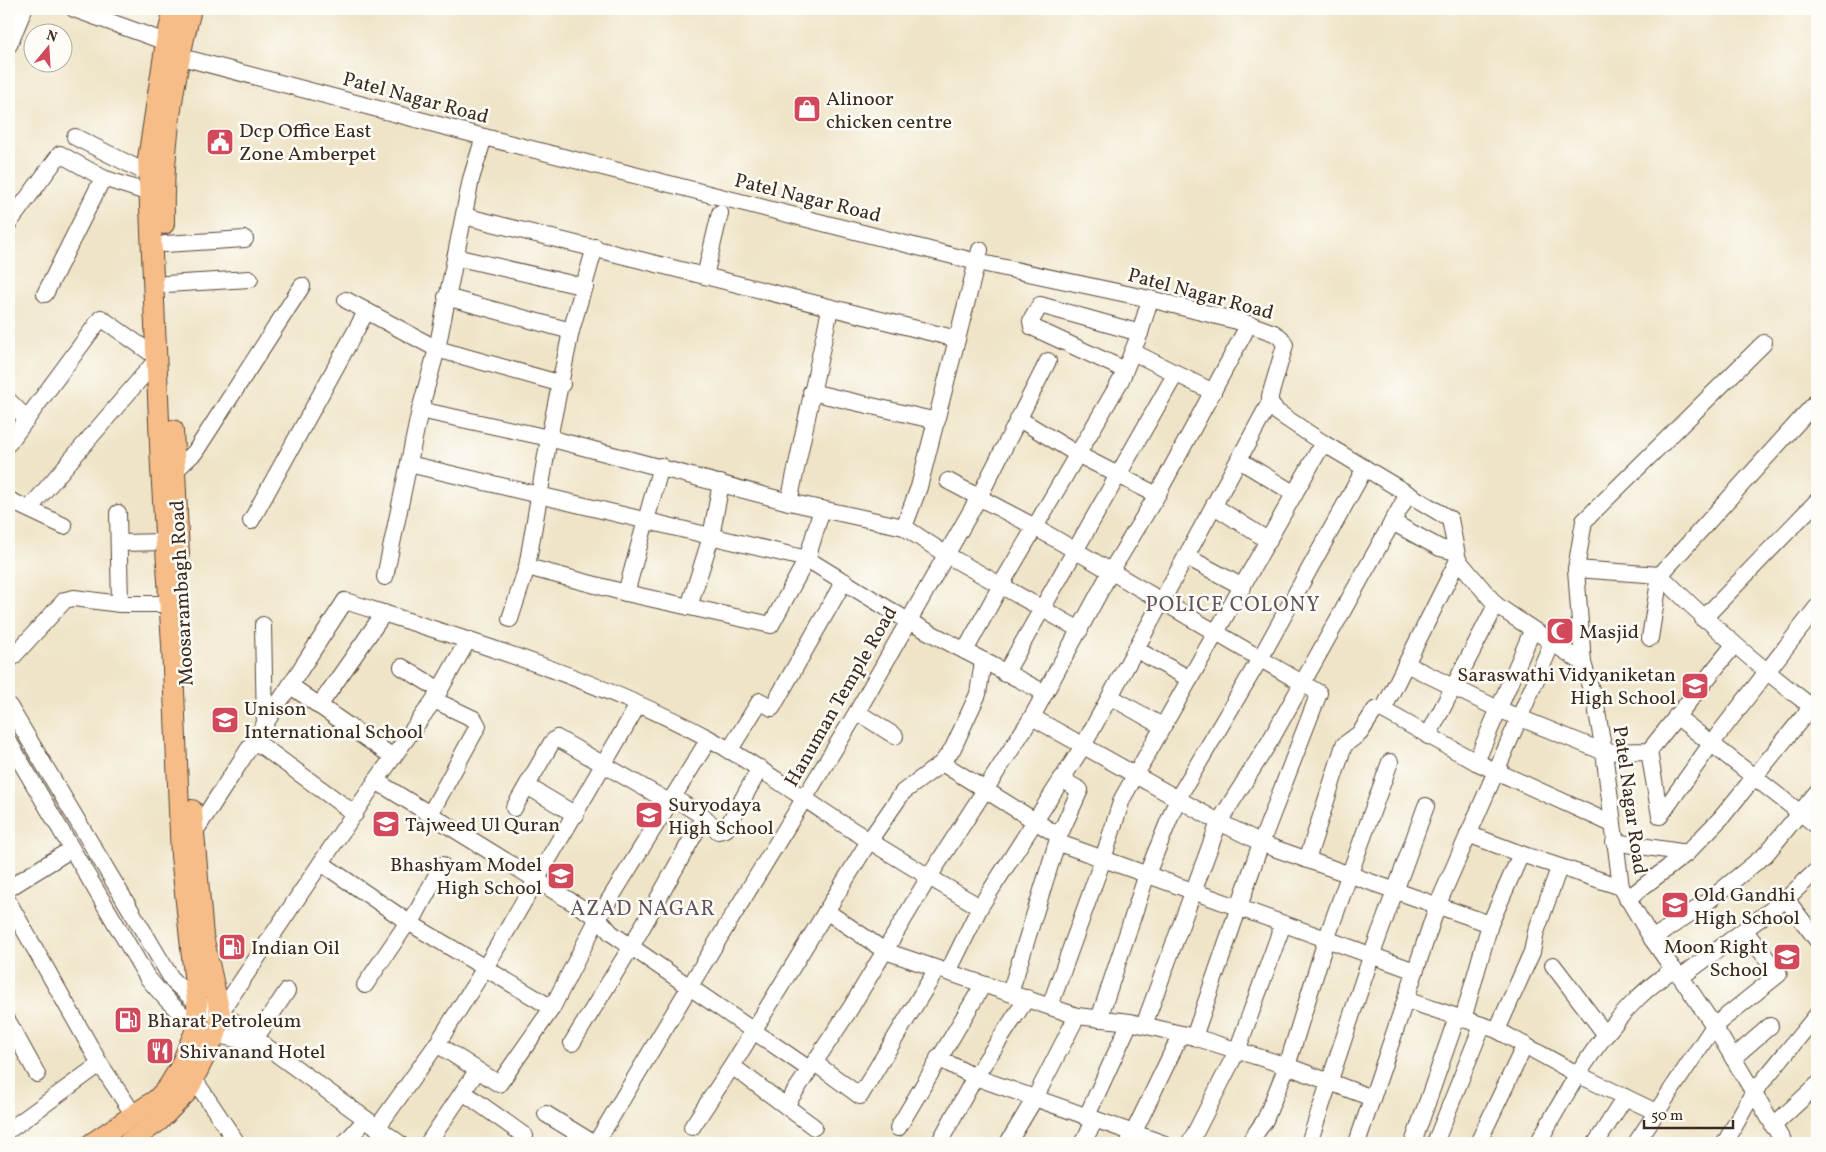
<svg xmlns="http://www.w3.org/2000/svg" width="1826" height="1152" font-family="Vollkorn,serif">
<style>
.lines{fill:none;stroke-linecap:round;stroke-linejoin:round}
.minor-casing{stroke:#564637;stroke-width:18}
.major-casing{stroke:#564637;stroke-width:22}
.minor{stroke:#fff;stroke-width:16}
.major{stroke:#f7bd88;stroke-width:20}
.labels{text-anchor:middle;stroke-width:5;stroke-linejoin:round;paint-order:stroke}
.street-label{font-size:20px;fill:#3b2a1e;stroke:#fdfcf7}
.poi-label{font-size:20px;fill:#3b2a1e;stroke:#fdfcf7;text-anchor:start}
.neighbourhood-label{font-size:21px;letter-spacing:1px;fill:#61525e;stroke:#fdfcf7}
</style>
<rect width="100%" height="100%" fill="#fdfcf7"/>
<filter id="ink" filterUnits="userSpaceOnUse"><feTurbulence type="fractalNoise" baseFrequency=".02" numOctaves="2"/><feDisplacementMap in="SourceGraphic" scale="10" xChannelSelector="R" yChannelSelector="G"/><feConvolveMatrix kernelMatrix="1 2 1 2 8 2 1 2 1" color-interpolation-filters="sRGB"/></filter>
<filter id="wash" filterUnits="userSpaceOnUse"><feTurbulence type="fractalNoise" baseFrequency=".0096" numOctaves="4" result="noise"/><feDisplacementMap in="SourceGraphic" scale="20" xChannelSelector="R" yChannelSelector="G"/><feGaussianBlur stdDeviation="1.12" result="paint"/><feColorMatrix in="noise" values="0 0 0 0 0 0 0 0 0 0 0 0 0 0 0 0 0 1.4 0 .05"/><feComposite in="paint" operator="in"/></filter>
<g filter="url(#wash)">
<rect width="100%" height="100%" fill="#efe4c7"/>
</g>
<g filter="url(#ink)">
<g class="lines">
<defs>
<g id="minor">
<path d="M74,9L166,42"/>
<path d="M9,45L24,9"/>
<path d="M170,54L484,137L977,262L1150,299L1249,324L1274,333L1281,338L1285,345L1270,396V402L1277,412L1323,443L1450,519L1458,560L1496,605L1583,663L1596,706L1604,752L1621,887L1652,939L1673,969L1681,977L1714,1026L1784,1143"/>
<path d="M75,137L149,174"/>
<path d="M464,216L957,339"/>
<path d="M9,223L60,154L103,178L149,193"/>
<path d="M165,244L245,239"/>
<path d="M455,257L585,287"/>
<path d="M705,276L720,213"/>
<path d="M166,284L250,279"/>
<path d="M45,294L103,178"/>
<path d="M446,297L571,331"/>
<path d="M346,300L437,349L562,384"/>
<path d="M1133,352L1213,392"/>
<path d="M1125,370L1032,327L1031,321L1040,305L1140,333"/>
<path d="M811,392L937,421"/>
<path d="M9,401L27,419"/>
<path d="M420,410L549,438L789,502L904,527L945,554L1080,630"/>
<path d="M1019,419L1077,454L1157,495"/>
<path d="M9,443L101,318L158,358L29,509"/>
<path d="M1239,460L1295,494"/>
<path d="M409,464L807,559L908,621L1045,693"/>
<path d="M175,471L195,452L302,286"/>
<path d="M948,481L1035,527L1319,693L1261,843L1194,1037"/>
<path d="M9,500L64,526"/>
<path d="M789,502L830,309"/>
<path d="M1214,506L1269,541"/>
<path d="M118,513L120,604"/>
<path d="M251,521L366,312"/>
<path d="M1392,522L1440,548L1456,552"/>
<path d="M904,527L919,487L980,250"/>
<path d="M120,543L165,542"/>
<path d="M1187,557L1243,587"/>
<path d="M527,567L626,593L771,625L807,559L822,509"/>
<path d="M1576,569L1660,575C1708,623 1758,666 1812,707"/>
<path d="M385,577L420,410L437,349L471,179L484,137"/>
<path d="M626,593L661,466"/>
<path d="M689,607L711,537L721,483"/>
<path d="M510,619L527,567L549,438L571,331L595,247"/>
<path d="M1703,619L1817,501"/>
<path d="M263,625L265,727"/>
<path d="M1650,638L1660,575L1817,401"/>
<path d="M1137,650L1190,679"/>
<path d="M965,651L1001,585L1121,380L1140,333L1150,299"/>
<path d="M9,661L65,600L74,598L120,604H169"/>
<path d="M1583,663L1576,569L1584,521L1764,343"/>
<path d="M1406,664L1498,709L1604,752L1649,751L1734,645"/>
<path d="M402,667L440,690"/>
<path d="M1005,674L1176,373"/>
<path d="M291,686L393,757"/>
<path d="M1111,697L1162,726"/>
<path d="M9,706L173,981L197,1003L220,1013L257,1036L260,1042L399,1143"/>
<path d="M319,706L384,613"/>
<path d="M1383,710L1458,560"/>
<path d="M857,712L895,736"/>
<path d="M1676,716L1817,826"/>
<path d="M1032,717L1219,822L1268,846L1490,924L1463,1019"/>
<path d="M1428,736L1496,605"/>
<path d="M255,741L355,814"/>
<path d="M9,742L147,977C183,1020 202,1038 260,1042"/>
<path d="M729,751L760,701L772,708L844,581"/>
<path d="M1649,751L1660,816L1711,744L1817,607"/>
<path d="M1476,762L1532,631"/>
<path d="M942,763L1059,836"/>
<path d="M376,781L598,918L611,933L809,1069"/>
<path d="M527,786L576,815"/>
<path d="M674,798L704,817"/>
<path d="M514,808L552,742L557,738L671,803"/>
<path d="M430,814L478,726L474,719L434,700"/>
<path d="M194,833L345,601C465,639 596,678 708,738C753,762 795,793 838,821C885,851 932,879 980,907"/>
<path d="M1468,834L1521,854L1490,924"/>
<path d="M1614,842L1687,853"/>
<path d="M1059,843L1415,971"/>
<path d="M1521,854L1621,887"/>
<path d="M1307,860L1344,745L1360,733L1375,710H1383L1476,762L1612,824"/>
<path d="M321,863L408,922L552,1008"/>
<path d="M9,888L70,850"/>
<path d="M1627,899L1687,853L1721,818L1817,700"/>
<path d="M1786,899L1817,940"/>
<path d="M9,903L100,1064L134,1115"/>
<path d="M826,911L885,951L1077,1016L1130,1022L1194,1037L1287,1066L1372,1098"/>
<path d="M411,923L442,865"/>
<path d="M1652,939L1707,902L1766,854L1817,792"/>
<path d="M1553,965L1606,1035"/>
<path d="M948,972L980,907L1083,746L1270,402"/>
<path d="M1681,977L1786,899L1817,870"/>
<path d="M365,985L408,922"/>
<path d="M1010,993L1059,836L1080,790L1061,779"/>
<path d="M1406,1000L1497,1030L1577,1074L1656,1112"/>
<path d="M1050,1006L1103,859L1122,799L1323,443"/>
<path d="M220,1013L376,781L434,700L468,640"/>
<path d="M1099,1019L1147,874L1178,798L1261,657L1365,468"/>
<path d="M9,1023L37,1074"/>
<path d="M1144,1025L1219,822L1270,741L1408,494"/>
<path d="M1497,1030L1532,952L1536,932L1559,868"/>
<path d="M257,1036L287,991"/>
<path d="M572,1043L631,947L704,817L718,831L726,829L760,768"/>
<path d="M437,1044L499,1084L552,1008L598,918L709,739"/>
<path d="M938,1058L975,1077L1162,1143"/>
<path d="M1733,1058L1770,1026"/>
<path d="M815,1063L860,1096L937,969"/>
<path d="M732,1066L814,1127"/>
<path d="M194,1079L237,1143"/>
<path d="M463,1092L525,1136"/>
<path d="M786,1105L850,1009L929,877L1032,717L1111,571L1157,495L1249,324"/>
<path d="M546,1114L593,1143"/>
<path d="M1086,1118L1130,1022"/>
<path d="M1773,1126L1817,1085"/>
<path d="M692,1127L732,1066L869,841L903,792L942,763L953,748L978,694L983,661"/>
<path d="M12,1128L100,1064"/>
<path d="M377,1128L437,1044L485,968L638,705"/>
<path d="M898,1128L983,985"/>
<path d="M1129,1142L1181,1034"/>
<path d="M345,1143L366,1119"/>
<path d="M428,1143L477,1071"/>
<path d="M596,1143L690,986L857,712L979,497L1048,361"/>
<path d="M939,1143L975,1077L1027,998"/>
<path d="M1008,1143L1035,1098L1077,1016"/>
<path d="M1082,1143L1095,1121"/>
<path d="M1190,1143L1237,1051L1283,924"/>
<path d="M1249,1143L1265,1120L1287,1066L1326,940L1390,762"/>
<path d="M1309,1143L1371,957L1426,806"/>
<path d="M1357,1143L1438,904L1552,643"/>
<path d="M1413,1143L1457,1017"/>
<path d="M1435,1143L1482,1026"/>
<path d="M1478,1143L1525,1045"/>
<path d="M1538,1143C1566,1093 1594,1042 1635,1001C1646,989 1660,979 1673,969"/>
<path d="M1596,1143L1625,1097"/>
<path d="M1636,1143L1714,1026L1779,974L1744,930"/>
<path d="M1725,1143L1753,1093L1817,1015"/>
</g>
<g id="major">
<path d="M164,224C162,151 173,79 191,9"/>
<path d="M173,430L179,554"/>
<path d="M92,1143L157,1099L168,1087L179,1069L197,1027V1003L181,856L172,645L161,468L148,159L166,42L174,9"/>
<path d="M128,1143L159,1121L187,1092L216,1034L220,1013L203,936L192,810"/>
</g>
</defs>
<use href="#minor" class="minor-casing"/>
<use href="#major" class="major-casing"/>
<use href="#minor" class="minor"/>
<use href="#major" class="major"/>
</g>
</g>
<defs>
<symbol id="shop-square" viewBox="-11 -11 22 22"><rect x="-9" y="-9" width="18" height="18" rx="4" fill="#d1495b" stroke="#fdfcf7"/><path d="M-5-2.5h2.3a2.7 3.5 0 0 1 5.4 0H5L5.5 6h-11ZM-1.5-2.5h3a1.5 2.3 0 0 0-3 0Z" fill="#fff"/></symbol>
<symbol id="civic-square" viewBox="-11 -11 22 22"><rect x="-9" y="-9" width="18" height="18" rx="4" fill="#d1495b" stroke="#fdfcf7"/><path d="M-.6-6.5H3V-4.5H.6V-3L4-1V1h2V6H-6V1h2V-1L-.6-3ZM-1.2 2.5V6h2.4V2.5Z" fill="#fff"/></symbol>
<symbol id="mosque-square" viewBox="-11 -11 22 22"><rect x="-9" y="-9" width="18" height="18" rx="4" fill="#d1495b" stroke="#fdfcf7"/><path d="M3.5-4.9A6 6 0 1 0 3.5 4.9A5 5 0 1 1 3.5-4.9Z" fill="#fff"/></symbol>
<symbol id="university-square" viewBox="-11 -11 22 22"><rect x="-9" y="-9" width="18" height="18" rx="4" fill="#d1495b" stroke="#fdfcf7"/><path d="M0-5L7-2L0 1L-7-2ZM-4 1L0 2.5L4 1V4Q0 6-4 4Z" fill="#fff"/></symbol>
<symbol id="school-square" viewBox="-11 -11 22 22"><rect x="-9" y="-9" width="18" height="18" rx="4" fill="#d1495b" stroke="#fdfcf7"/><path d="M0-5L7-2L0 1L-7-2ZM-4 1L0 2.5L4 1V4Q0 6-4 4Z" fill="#fff"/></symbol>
<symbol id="fuel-square" viewBox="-11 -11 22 22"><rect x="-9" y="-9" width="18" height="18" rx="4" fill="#d1495b" stroke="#fdfcf7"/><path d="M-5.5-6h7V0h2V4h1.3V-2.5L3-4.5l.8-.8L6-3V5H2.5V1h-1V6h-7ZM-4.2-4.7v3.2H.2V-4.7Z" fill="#fff"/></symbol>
<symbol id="restaurant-square" viewBox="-11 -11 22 22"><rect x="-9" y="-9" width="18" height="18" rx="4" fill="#d1495b" stroke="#fdfcf7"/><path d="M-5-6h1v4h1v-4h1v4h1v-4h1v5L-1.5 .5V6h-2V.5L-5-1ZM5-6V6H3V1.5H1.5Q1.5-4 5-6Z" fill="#fff"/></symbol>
</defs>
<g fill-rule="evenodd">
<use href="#shop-square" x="791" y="93" width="32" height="32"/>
<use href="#civic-square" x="204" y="126" width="32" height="32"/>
<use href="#mosque-square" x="1544" y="615" width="32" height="32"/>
<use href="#university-square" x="1679" y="670" width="32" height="32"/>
<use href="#university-square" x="209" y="704" width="32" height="32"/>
<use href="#university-square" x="633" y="799" width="32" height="32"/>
<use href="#school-square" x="370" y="808" width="32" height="32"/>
<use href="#university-square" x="545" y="860" width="32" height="32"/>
<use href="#university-square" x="1659" y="889" width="32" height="32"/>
<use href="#fuel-square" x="216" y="931" width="32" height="32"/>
<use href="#university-square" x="1771" y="941" width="32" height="32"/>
<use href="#fuel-square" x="112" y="1004" width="32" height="32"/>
<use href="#restaurant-square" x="144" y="1035" width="32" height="32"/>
</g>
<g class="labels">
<g class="street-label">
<text transform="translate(416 97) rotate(15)" y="7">Patel Nagar Road</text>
<text transform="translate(808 197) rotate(14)" y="7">Patel Nagar Road</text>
<text transform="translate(1201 293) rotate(15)" y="7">Patel Nagar Road</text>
<text transform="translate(181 593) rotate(-93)" y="7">Moosarambagh Road</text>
<text transform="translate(840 696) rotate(-60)" y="7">Hanuman Temple Road</text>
<text transform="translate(1631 800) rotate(82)" y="7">Patel Nagar Road</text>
</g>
<g class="poi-label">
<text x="826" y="105">Alinoor<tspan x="826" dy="23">chicken centre</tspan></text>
<text x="239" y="137">Dcp Office East<tspan x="239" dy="23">Zone Amberpet</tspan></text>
<text x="1579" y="638">Masjid</text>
<text x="1676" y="681" text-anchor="end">Saraswathi Vidyaniketan<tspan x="1676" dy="23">High School</tspan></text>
<text x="244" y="715">Unison<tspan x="244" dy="23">International School</tspan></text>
<text x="668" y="811">Suryodaya<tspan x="668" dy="23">High School</tspan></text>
<text x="405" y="831">Tajweed Ul Quran</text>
<text x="542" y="871" text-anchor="end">Bhashyam Model<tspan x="542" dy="23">High School</tspan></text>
<text x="1694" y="901">Old Gandhi<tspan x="1694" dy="23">High School</tspan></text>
<text x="1768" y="953" text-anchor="end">Moon Right<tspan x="1768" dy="23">School</tspan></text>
<text x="251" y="954">Indian Oil</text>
<text x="147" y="1027">Bharat Petroleum</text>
<text x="179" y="1058">Shivanand Hotel</text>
</g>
<g class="neighbourhood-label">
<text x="1233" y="611">POLICE COLONY</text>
<text x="643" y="915">AZAD NAGAR</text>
</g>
</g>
<rect width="1826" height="1152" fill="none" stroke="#fdfcf7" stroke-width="30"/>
<g transform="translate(48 48) rotate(18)"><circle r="24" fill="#fdfcf7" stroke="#afa8a0"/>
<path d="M0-4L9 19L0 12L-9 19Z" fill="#d1495b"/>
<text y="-8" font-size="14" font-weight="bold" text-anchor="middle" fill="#3b2a1e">N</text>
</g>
<path d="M1644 1120v8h89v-8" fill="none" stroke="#3b2a1e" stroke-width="2.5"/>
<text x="1651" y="1120" font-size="15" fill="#3b2a1e" stroke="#fdfcf7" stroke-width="4" paint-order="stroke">50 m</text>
</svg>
